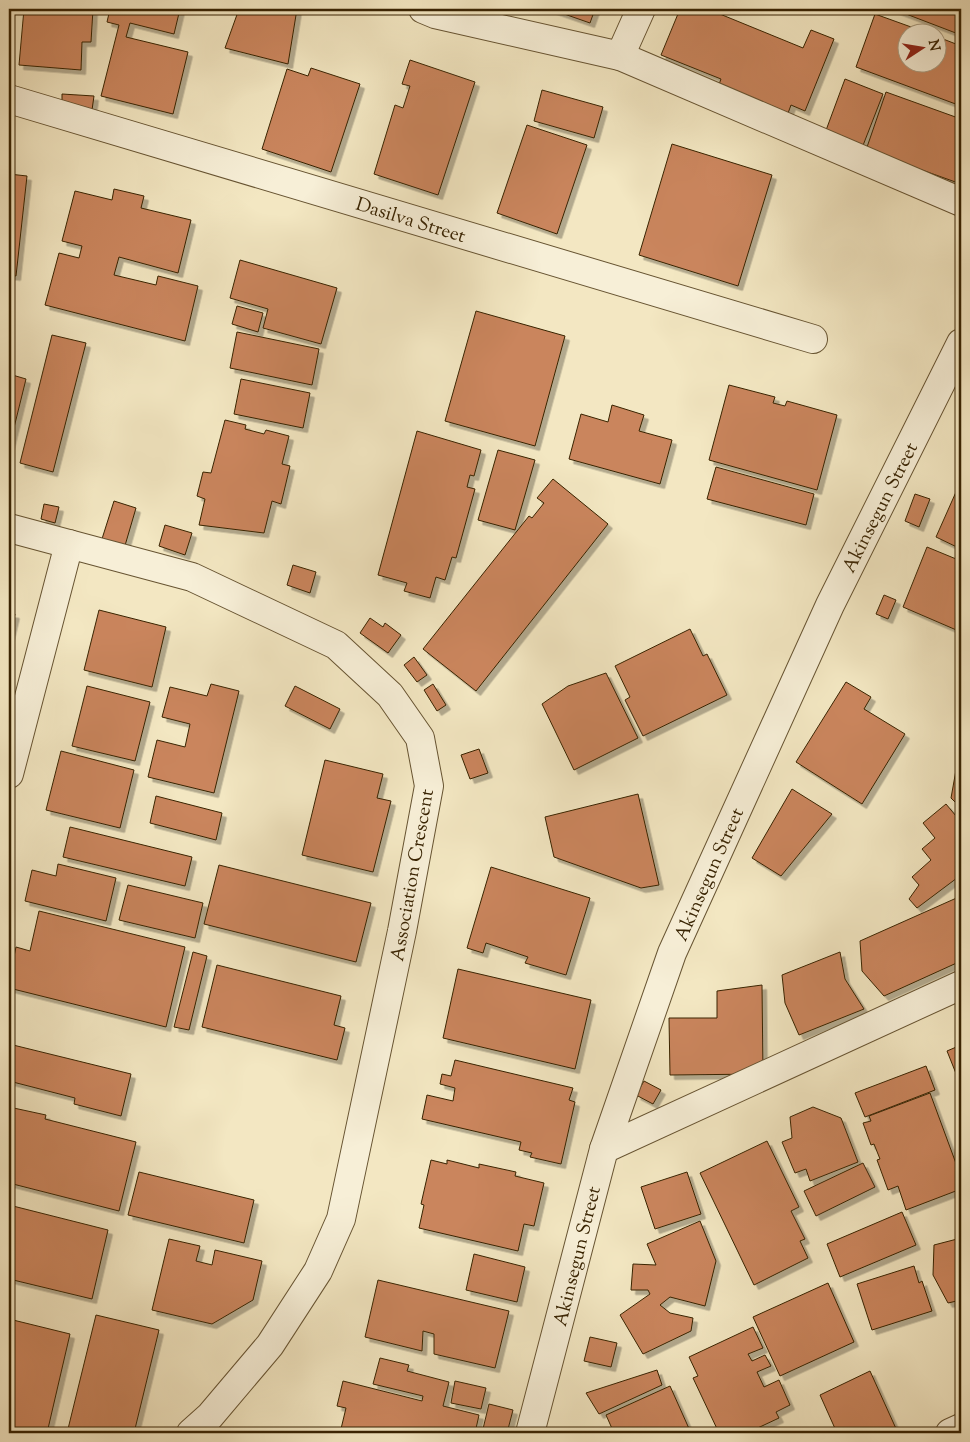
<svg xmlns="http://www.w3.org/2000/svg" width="970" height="1442" font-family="'Sorts Mill Goudy',serif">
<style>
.building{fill:#ca855d;stroke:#382302;filter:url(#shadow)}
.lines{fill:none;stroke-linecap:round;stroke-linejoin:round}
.minor-casing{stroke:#675432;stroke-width:30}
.minor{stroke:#f7efd7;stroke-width:28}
.labels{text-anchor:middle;stroke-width:4;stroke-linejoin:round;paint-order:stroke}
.street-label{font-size:19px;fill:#382302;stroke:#f7efd7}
</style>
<defs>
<filter id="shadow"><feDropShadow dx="4.5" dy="4.5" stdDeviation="0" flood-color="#0004"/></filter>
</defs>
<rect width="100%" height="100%" fill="#f3e7c2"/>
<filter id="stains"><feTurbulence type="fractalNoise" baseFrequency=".004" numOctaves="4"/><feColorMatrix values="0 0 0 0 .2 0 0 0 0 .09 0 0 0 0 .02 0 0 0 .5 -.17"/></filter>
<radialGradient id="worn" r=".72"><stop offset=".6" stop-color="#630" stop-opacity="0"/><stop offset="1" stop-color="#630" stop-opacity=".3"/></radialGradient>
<g class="building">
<path d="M24,9H93L91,42H82L81,70L19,65Z"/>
<path d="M110,9H180L174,34L130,23L126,37L188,52L173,114L101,96L119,25L107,22Z"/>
<path d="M239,9H297L288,64L225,48Z"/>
<path d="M550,9H595L590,23Z"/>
<path d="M680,9H716L715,12L803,48L811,30L834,39L805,111L791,105L787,116L718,87L721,79L661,55Z"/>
<path d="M893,9H961V35Z"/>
<path d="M875,14L925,32H908V62H938V37L961,46V106L856,67Z"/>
<path d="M410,60L475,82L438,195L374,174L395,105L403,108L410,86L402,84Z"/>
<path d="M311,68L360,84L331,172L262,149L287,69L308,76Z"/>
<path d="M845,79L883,94L862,148L825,133Z"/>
<path d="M542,90L603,107L594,138L534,121Z"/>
<path d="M886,92L961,119V184L866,150Z"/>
<path d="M62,94L94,96L92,110L62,108Z"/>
<path d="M527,125L587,145L557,234L497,213Z"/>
<path d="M672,144L772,175L738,286L639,255Z"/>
<path d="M9,174L27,176L16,276L9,275Z"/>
<path d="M114,189L144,196L141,208L191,220L178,273L119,257L114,275L156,285L158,276L198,286L185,341L45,305L59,253L79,258L82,246L62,241L75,191L112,200Z"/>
<path d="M240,260L337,288L321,344L263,328L268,309L230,298Z"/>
<path d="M237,306L263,313L258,332L232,324Z"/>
<path d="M476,311L565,336L535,446L445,421Z"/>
<path d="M237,332L319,349L312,385L230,368Z"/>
<path d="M52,335L86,343L53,472L20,463Z"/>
<path d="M9,374L26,379L9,448Z"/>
<path d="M241,379L310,393L303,428L234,414Z"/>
<path d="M729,385L775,397L773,403L785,406L787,401L837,415L817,490L709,460Z"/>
<path d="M612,405L644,415L639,431L672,440L660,484L569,459L581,414L608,422Z"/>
<path d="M225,420L246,425L245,429L264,434L266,430L289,436L282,464L290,466L281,504L272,501L264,533L199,525L205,499L197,496L203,472L211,473Z"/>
<path d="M417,431L481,450L474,476L470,475L467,487L475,489L456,558L452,557L445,580L436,577L430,598L404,591L407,583L378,575Z"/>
<path d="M498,450L535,460L515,530L478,520Z"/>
<path d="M716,467L814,494L806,525L707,499Z"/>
<path d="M553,479L608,524L476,691L423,649L529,516L532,518L544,503L537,498Z"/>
<path d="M960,483L961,484V549L936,537Z"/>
<path d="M915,494L930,499L919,527L905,521Z"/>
<path d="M114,501L136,508L124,549L101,542Z"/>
<path d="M44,504L59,507L55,523L41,519Z"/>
<path d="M165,525L192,533L185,555L159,546Z"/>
<path d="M927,547L961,561L959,569L961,570V632L903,607Z"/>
<path d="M293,565L316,572L310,593L287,585Z"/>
<path d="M884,595L896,600L888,619L876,614Z"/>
<path d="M99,610L166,627L152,687L84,670Z"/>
<path d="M9,613L15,614L9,639Z"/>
<path d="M370,618L383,627L385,623L401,635L388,653L360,633Z"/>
<path d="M690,629L703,656L707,654L727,695L643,736L625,700L630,697L615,666Z"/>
<path d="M414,657L427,675L417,682L404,665Z"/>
<path d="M606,673L638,738L574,770L542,704L568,686Z"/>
<path d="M846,682L871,697L864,709L905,734L862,804L796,762Z"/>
<path d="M211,684L239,691L214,793L148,777L157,740L185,747L190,724L162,717L170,687L207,696Z"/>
<path d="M433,684L446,705L437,711L424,690Z"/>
<path d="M87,686L150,702L135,761L72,746Z"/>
<path d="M295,686L340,709L330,729L285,706Z"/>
<path d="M479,749L488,773L470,779L461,755Z"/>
<path d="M61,751L134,770L120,828L46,810Z"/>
<path d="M325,760L383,774L377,798L391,801L373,872L302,855Z"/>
<path d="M961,765V808L951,798L956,770Z"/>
<path d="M792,789L832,814L781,876L752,858Z"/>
<path d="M638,794L659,885L641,888L554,857L545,817Z"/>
<path d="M156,796L222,813L216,840L150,823Z"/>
<path d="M946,804L961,822V875L917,908L909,899L919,885L912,877L931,860L922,849L935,838L923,823Z"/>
<path d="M70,827L192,857L185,886L63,857Z"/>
<path d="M58,864L116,878L106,921L25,901L32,870L56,876Z"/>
<path d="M219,865L371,903L356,962L204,924Z"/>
<path d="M491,867L590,898L566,975L525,963L528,957L486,943L483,953L467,948Z"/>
<path d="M128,885L203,903L195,938L119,920Z"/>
<path d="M961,896V961L884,996L862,971L860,941Z"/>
<path d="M39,911L185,947L166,1027L9,988V980L16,947L30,951Z"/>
<path d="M193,952L207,956L189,1030L174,1027Z"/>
<path d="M840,952L845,979L864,1009L799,1035L785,1003L782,975Z"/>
<path d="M217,965L341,996L334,1025L345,1028L337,1060L202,1027Z"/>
<path d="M458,969L591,1000L575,1069L443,1038Z"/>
<path d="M762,985L763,1074L670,1075L669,1018H717V991Z"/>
<path d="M9,1044L131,1074L121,1116L74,1104L75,1098L9,1081Z"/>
<path d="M961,1045V1086L947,1051Z"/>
<path d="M455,1060L573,1088L569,1100L575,1102L561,1164L530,1157L532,1153L519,1150L521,1142L422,1119L427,1095L453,1101L455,1088L440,1084L442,1074L451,1076Z"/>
<path d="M926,1066L935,1090L865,1117L855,1093Z"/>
<path d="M644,1081L661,1090L653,1104L636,1095Z"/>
<path d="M930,1093L961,1177V1189L906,1210L898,1186L888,1190L877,1160L880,1159L874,1144L871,1145L863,1123L871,1121L869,1116Z"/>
<path d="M9,1107L46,1115L45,1119L136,1142L119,1211L9,1183Z"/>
<path d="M813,1107L841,1118L858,1162L810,1181L806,1169L795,1173L782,1142L792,1138L790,1117Z"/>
<path d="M767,1141L799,1207L791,1211L805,1239L800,1241L808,1258L754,1285L700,1173Z"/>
<path d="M431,1160L447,1164V1160L479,1168V1164L516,1172L515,1176L544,1183L534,1226L524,1224L518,1251L419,1228L424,1205L421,1204Z"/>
<path d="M863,1163L875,1187L816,1216L804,1191Z"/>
<path d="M139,1172L254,1200L244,1243L128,1215Z"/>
<path d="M687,1172L701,1214L655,1229L641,1187Z"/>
<path d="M9,1205L108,1230L92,1299L9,1279Z"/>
<path d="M902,1212L916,1245L840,1277L827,1244Z"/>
<path d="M700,1221L716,1261L705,1306L670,1297L660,1305L670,1313L693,1318L691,1331L643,1354L620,1315L650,1294L648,1290H631L633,1264L656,1265L647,1244Z"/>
<path d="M961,1238V1300L948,1303L933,1275L934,1245Z"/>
<path d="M169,1239L200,1246L196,1261L212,1265L215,1250L262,1261L253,1300L212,1324L152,1310Z"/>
<path d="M474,1254L525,1267L517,1302L466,1290Z"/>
<path d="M914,1266L919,1283L922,1281L932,1311L872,1330L857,1284Z"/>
<path d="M378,1280L509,1311L495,1368L434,1354V1334L423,1331L422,1351L365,1337Z"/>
<path d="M828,1283L854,1342L780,1376L753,1317Z"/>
<path d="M96,1315L159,1330L134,1433H67Z"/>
<path d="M9,1319L70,1334L47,1433H9Z"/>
<path d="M753,1327L763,1348L748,1354L752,1361L765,1355L771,1366L757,1372L764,1387L779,1380L790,1405L776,1412L779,1418L747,1433H719L693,1378L698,1376L689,1357Z"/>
<path d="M590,1337L617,1343L611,1367L584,1361Z"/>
<path d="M380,1358L409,1365L407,1371L449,1382L443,1406L479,1415L475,1433H387L388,1430L381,1428L380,1433H340L346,1408L337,1406L343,1381L422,1401L423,1396L373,1384Z"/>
<path d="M657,1370L662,1385L599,1414L586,1393Z"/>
<path d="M870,1371L898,1433H837L820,1395Z"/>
<path d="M455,1381L486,1388L481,1409L451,1403Z"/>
<path d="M670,1386L691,1433H614L606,1415Z"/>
<path d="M489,1404L513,1410L507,1433H482Z"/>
</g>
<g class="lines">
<defs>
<g id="minor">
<path d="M423,9L435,14L620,56L961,202"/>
<path d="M620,56L641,9"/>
<path d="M9,99L813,339"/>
<path d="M9,528L192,577L336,645L390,695L420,738L429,786L402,931L341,1219L318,1271L270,1345L210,1416L191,1433"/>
<path d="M9,774L69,544"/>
<path d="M604,1149L961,985"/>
<path d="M530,1433L604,1149L672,953L830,605L961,343"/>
<path d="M950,1433L961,1428"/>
</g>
</defs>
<use href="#minor" class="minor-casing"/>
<use href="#minor" class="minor"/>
</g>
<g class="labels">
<g class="street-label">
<text transform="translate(411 219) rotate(17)" y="7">Dasilva Street</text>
<text transform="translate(879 507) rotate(-63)" y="7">Akinsegun Street</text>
<text transform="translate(708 874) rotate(-66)" y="7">Akinsegun Street</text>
<text transform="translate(411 875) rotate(-80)" y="7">Association Crescent</text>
<text transform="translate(576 1256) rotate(-76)" y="7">Akinsegun Street</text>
</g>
</g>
<rect width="970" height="1442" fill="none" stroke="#f3e7c2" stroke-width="30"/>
<rect x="10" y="10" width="950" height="1422" fill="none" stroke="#382302" stroke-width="2.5"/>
<rect x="15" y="15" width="940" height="1412" fill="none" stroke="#382302"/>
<g transform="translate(922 48) rotate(78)"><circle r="24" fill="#f7efd7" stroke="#ab9d82"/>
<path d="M0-4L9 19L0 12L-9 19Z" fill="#8f2418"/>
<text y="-8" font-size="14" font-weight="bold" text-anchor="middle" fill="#382302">N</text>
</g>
<rect width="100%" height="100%" filter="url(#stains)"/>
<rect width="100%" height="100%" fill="url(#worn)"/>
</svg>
